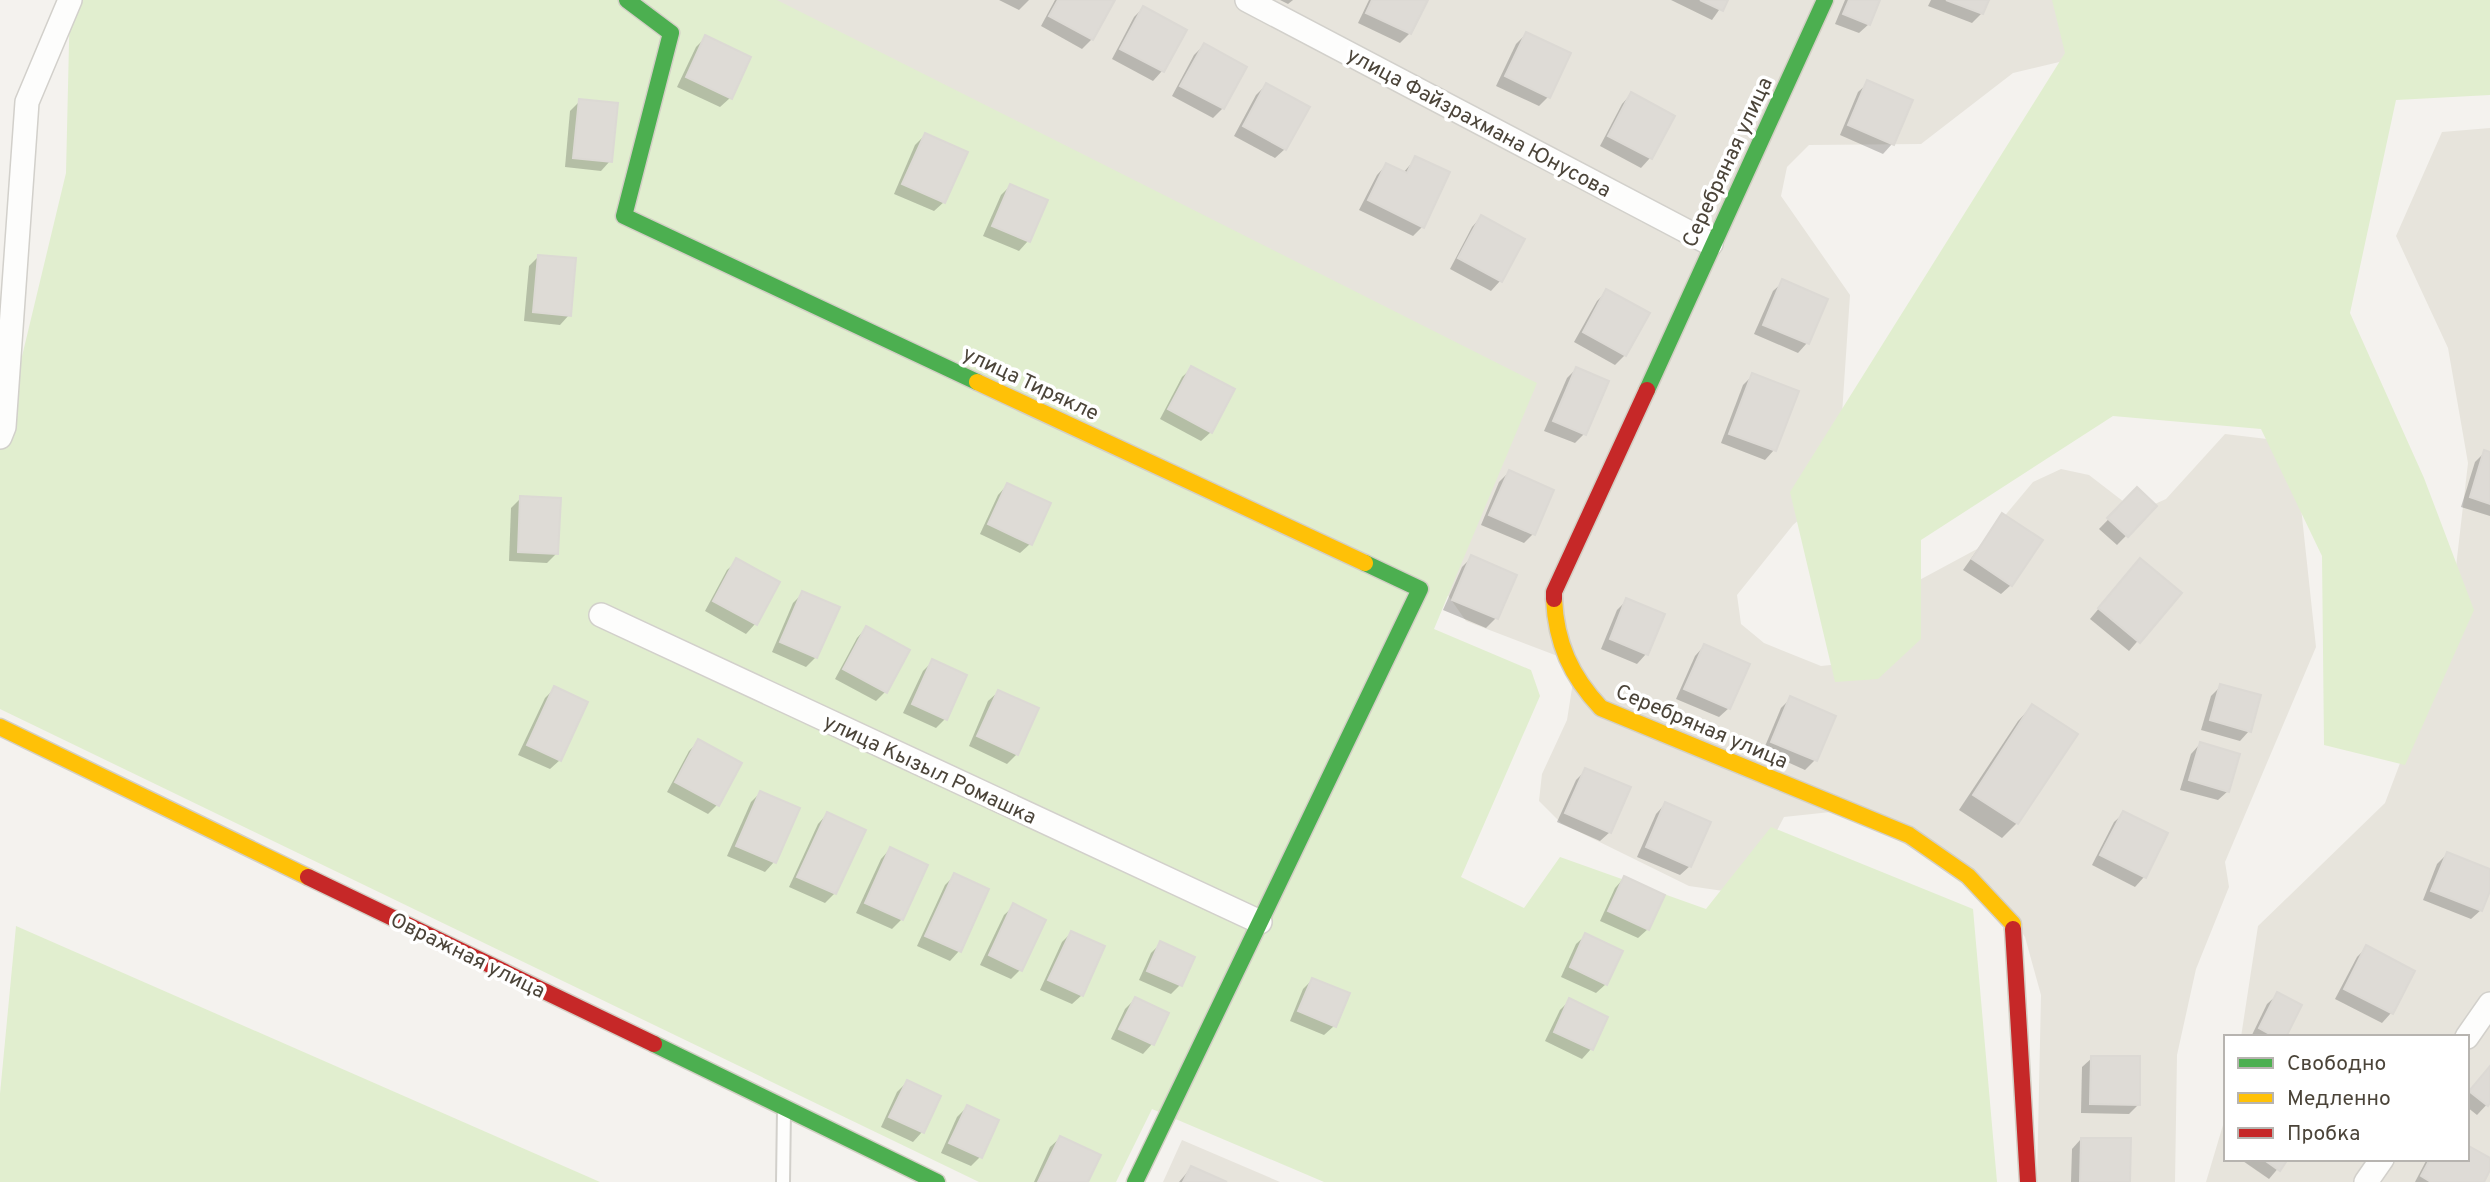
<svg xmlns="http://www.w3.org/2000/svg" width="2490" height="1182" font-family="Overpass,sans-serif">
<style>
.residential{fill:#e7e4dc}
.green{fill:#e1eecf}
.shadow{fill:#0003}
.building{fill:#dedbd6;stroke:#dcd9d4;stroke-width:2}
.lines{fill:none;stroke-linecap:round;stroke-linejoin:round}
.lane-casing{stroke:#d2d0cb;stroke-width:16}
.street-casing{stroke:#d2d0cb;stroke-width:26}
.fast-casing{stroke:#d3cfc5;stroke-width:19}
.slow-casing{stroke:#d3cfc5;stroke-width:19}
.jam-casing{stroke:#d3cfc5;stroke-width:19}
.lane{stroke:#fdfdfc;stroke-width:12}
.street{stroke:#fdfdfc;stroke-width:23}
.fast{stroke:#4caf50;stroke-width:16}
.slow{stroke:#ffc107;stroke-width:16}
.jam{stroke:#c62828;stroke-width:16}
.labels{text-anchor:middle;stroke-width:7;stroke-linejoin:round;paint-order:stroke}
.street-label{font-size:21px;fill:#4b4439;stroke:#fff}
</style>
<rect width="100%" height="100%" fill="#f4f2ee"/>
<g class="residential">
<path d="M668,0H2090L2097,53L2013,73L1921,144L1809,145L1787,167L1781,196L1850,295L1842,414L1853,472L1793,525L1737,595L1741,624L1764,643L1821,666L1850,663L1899,591L1977,549L2033,482L2061,469L2089,475L2137,512L2166,499L2225,434L2284,441L2297,470L2316,647L2225,862L2229,887L2196,969L2177,1055L2175,1182H2037L2041,995L2025,937L1993,889L1840,811L1784,817L1744,894L1689,886L1561,823L1539,801L1542,774L1567,720L1576,663L1466,621L1433,574Z"/>
<path d="M2490,128V1182H2206L2226,1115V1159H2467V1037H2241L2258,926L2385,803L2448,636L2468,463L2448,348L2396,236L2442,132Z"/>
<path d="M1182,1140L1280,1182H1163Z"/>
</g>
<g class="green">
<path d="M70,0H777L1537,383L1434,629L1531,670L1540,696L1461,877L1524,908L1560,857L1706,909L1771,827L1973,909L1997,1182H1324L1152,1109L1116,1182H979L0,709V448L66,173Z"/>
<path d="M2052,0H2490V95L2396,100L2350,313L2424,478L2474,610L2405,765L2324,745L2322,556L2261,429L2113,416L1921,540V639L1878,679L1835,682L1790,492L2065,53Z"/>
<path d="M16,926L600,1182H0V1094Z"/>
</g>
<g class="shadow">
<path d="M999,0H1029L1019,10Z"/>
<path d="M1055,0H1113L1092,39L1082,49L1041,26Z"/>
<path d="M1280,0H1293L1288,4Z"/>
<path d="M1369,0H1426L1410,33L1400,43L1358,23Z"/>
<path d="M1671,0H1726L1712,20Z"/>
<path d="M1845,0H1878L1869,24L1859,33L1835,24Z"/>
<path d="M1931,0H1987L1982,13L1972,23L1928,6Z"/>
<path d="M1143,8L1185,30L1162,71L1153,81L1112,59L1134,17Z"/>
<path d="M1526,34L1548,97L1539,106L1496,86L1516,44Z"/>
<path d="M706,37L730,98L720,107L677,87L696,47Z"/>
<path d="M1204,45L1245,67L1223,108L1213,118L1172,96L1194,55Z"/>
<path d="M1868,83L1892,144L1883,154L1840,135L1858,92Z"/>
<path d="M1266,85L1285,149L1275,158L1234,136L1256,95Z"/>
<path d="M1631,94L1650,158L1641,168L1600,146L1622,104Z"/>
<path d="M580,101L610,161L601,171L565,167L570,111Z"/>
<path d="M925,135L944,202L934,211L894,194L915,145Z"/>
<path d="M1416,158L1422,227L1413,236L1359,210L1377,175L1386,165L1403,173Z"/>
<path d="M1010,186L1028,241L1019,251L983,236L1001,195Z"/>
<path d="M1481,217L1523,240L1500,281L1491,291L1450,269L1472,227Z"/>
<path d="M539,256L569,315L560,325L524,321L529,266Z"/>
<path d="M1783,282L1807,343L1798,353L1754,334L1773,291Z"/>
<path d="M1606,292L1625,355L1615,365L1574,342L1597,301Z"/>
<path d="M1192,368L1211,432L1201,441L1160,419L1182,377Z"/>
<path d="M1576,369L1584,434L1575,443L1544,431L1567,378Z"/>
<path d="M1753,375L1774,450L1765,460L1721,443L1743,385Z"/>
<path d="M2485,452L2490,454V516L2461,507L2475,462Z"/>
<path d="M1509,472L1533,534L1524,543L1481,525L1499,482Z"/>
<path d="M1007,485L1030,544L1020,553L980,534L998,495Z"/>
<path d="M2137,490L2154,507L2117,545L2099,529Z"/>
<path d="M521,498L557,553L547,563L509,561L511,508Z"/>
<path d="M2002,515L2011,585L2001,594L1963,570Z"/>
<path d="M1472,557L1515,575L1496,618L1486,628L1443,610L1462,567Z"/>
<path d="M737,561L755,624L746,634L705,611L727,570Z"/>
<path d="M2131,570L2179,593L2129,651L2090,619Z"/>
<path d="M803,593L816,657L806,667L772,652L793,603Z"/>
<path d="M1627,600L1646,654L1637,664L1601,649L1617,610Z"/>
<path d="M866,628L885,692L876,701L835,679L857,638Z"/>
<path d="M1704,646L1729,708L1719,717L1676,699L1695,656Z"/>
<path d="M933,661L945,719L936,728L903,713L923,671Z"/>
<path d="M2221,686L2249,731L2240,741L2201,730L2211,696Z"/>
<path d="M555,688L560,760L550,769L518,755L545,698Z"/>
<path d="M998,692L1017,754L1007,764L969,746L988,701Z"/>
<path d="M1791,698L1815,760L1805,770L1763,751L1781,708Z"/>
<path d="M2032,706L2075,734L2017,823L2002,838L1959,810L2018,721Z"/>
<path d="M699,741L717,805L708,814L667,792L689,751Z"/>
<path d="M2200,744L2228,791L2218,800L2180,790L2191,754Z"/>
<path d="M1586,770L1610,832L1600,841L1557,822L1576,780Z"/>
<path d="M760,793L798,809L774,862L765,872L727,856L751,802Z"/>
<path d="M1665,804L1690,866L1680,875L1637,857L1656,814Z"/>
<path d="M2124,813L2144,877L2135,887L2092,865L2114,822Z"/>
<path d="M827,814L863,831L835,893L825,903L789,887L818,824Z"/>
<path d="M890,849L902,919L892,929L856,913L881,859Z"/>
<path d="M2447,854L2490,871V887L2481,910L2471,919L2423,900L2437,864Z"/>
<path d="M955,875L959,951L950,961L917,946L945,885Z"/>
<path d="M1624,878L1648,929L1638,938L1600,921L1615,888Z"/>
<path d="M1014,906L1020,970L1011,979L980,965L1004,915Z"/>
<path d="M1071,933L1082,995L1072,1004L1040,990L1062,942Z"/>
<path d="M1586,935L1606,984L1596,993L1561,977L1576,944Z"/>
<path d="M1161,943L1180,985L1171,994L1139,980L1151,953Z"/>
<path d="M2366,948L2413,972L2391,1013L2382,1023L2335,999L2357,957Z"/>
<path d="M1312,980L1334,1026L1324,1035L1290,1021L1303,989Z"/>
<path d="M2277,995L2284,1037H2251L2267,1004Z"/>
<path d="M1135,999L1167,1014L1152,1044L1143,1054L1111,1039L1125,1009Z"/>
<path d="M1570,1000L1591,1049L1582,1059L1545,1041L1560,1010Z"/>
<path d="M2092,1058L2138,1105L2129,1114L2081,1113L2082,1067Z"/>
<path d="M2490,1066V1101L2477,1115L2467,1107V1094Z"/>
<path d="M907,1082L922,1132L913,1142L881,1127L897,1092Z"/>
<path d="M967,1107L980,1157L971,1166L941,1153L957,1117Z"/>
<path d="M1060,1138L1086,1182H1034L1050,1147Z"/>
<path d="M2081,1139L2128,1182H2071L2072,1149Z"/>
<path d="M2240,1159H2286L2269,1179Z"/>
<path d="M2427,1159L2490,1160V1167L2482,1182H2415Z"/>
<path d="M1191,1168L1223,1182H1179Z"/>
</g>
<g class="building">
<path d="M1058,0H1115L1093,40L1049,16Z"/>
<path d="M1372,0H1428L1411,34L1366,13Z"/>
<path d="M1700,0H1728L1723,11Z"/>
<path d="M1849,0H1880L1870,25L1843,14Z"/>
<path d="M1946,0H1989L1983,14Z"/>
<path d="M1143,6L1187,30L1164,72L1120,49Z"/>
<path d="M1526,32L1571,53L1550,98L1505,76Z"/>
<path d="M705,35L751,57L732,99L686,77Z"/>
<path d="M1204,43L1247,67L1224,109L1180,86Z"/>
<path d="M1867,80L1913,100L1894,145L1848,125Z"/>
<path d="M1266,83L1310,107L1286,150L1243,126Z"/>
<path d="M1631,92L1675,116L1652,159L1608,136Z"/>
<path d="M579,99L618,103L612,162L573,158Z"/>
<path d="M925,133L968,152L945,203L902,184Z"/>
<path d="M1415,156L1450,172L1424,228L1368,200L1386,163L1407,173Z"/>
<path d="M1010,184L1048,200L1030,242L992,226Z"/>
<path d="M1481,215L1525,239L1502,282L1458,258Z"/>
<path d="M538,255L576,258L571,316L533,312Z"/>
<path d="M1782,279L1828,299L1809,344L1763,325Z"/>
<path d="M1606,289L1650,313L1626,356L1583,332Z"/>
<path d="M1191,366L1235,389L1212,433L1168,409Z"/>
<path d="M1576,367L1609,381L1586,435L1553,421Z"/>
<path d="M1752,373L1799,391L1776,451L1729,434Z"/>
<path d="M2484,450L2490,452V504L2470,497Z"/>
<path d="M1509,470L1554,490L1535,535L1489,515Z"/>
<path d="M1007,483L1051,503L1032,545L988,524Z"/>
<path d="M2137,487L2157,506L2128,537L2107,518Z"/>
<path d="M520,496L561,498L558,554L518,552Z"/>
<path d="M2002,513L2043,540L2012,586L1972,559Z"/>
<path d="M1471,555L1517,575L1498,619L1452,600Z"/>
<path d="M736,558L780,582L757,625L713,601Z"/>
<path d="M2140,558L2182,593L2140,643L2098,608Z"/>
<path d="M802,591L840,607L817,658L780,642Z"/>
<path d="M1626,598L1665,614L1648,655L1610,639Z"/>
<path d="M866,626L910,650L887,693L843,669Z"/>
<path d="M1704,644L1750,664L1730,709L1684,689Z"/>
<path d="M932,659L967,675L947,720L912,704Z"/>
<path d="M2220,684L2261,695L2251,732L2210,720Z"/>
<path d="M554,686L588,702L561,761L527,745Z"/>
<path d="M998,690L1039,708L1018,755L977,736Z"/>
<path d="M1790,696L1836,716L1817,761L1771,742Z"/>
<path d="M2032,704L2078,734L2018,824L1973,795Z"/>
<path d="M698,739L742,763L719,806L675,782Z"/>
<path d="M2200,742L2240,754L2229,792L2189,780Z"/>
<path d="M1585,768L1631,787L1611,833L1565,813Z"/>
<path d="M760,791L800,808L776,863L736,846Z"/>
<path d="M1665,802L1711,822L1691,867L1646,847Z"/>
<path d="M2123,811L2168,833L2146,878L2100,855Z"/>
<path d="M827,812L866,830L836,894L797,877Z"/>
<path d="M890,847L928,865L903,920L865,903Z"/>
<path d="M2447,852L2490,869V891L2482,911L2431,891Z"/>
<path d="M954,873L989,889L961,952L925,936Z"/>
<path d="M1624,876L1665,895L1649,930L1608,911Z"/>
<path d="M1013,903L1046,920L1022,971L989,955Z"/>
<path d="M1071,931L1105,946L1083,996L1048,980Z"/>
<path d="M1585,933L1623,951L1607,985L1570,967Z"/>
<path d="M1160,941L1195,957L1182,986L1147,971Z"/>
<path d="M2366,945L2415,971L2393,1014L2344,989Z"/>
<path d="M1312,978L1350,993L1336,1027L1298,1011Z"/>
<path d="M2277,992L2302,1005L2286,1037H2275L2259,1028Z"/>
<path d="M1135,997L1169,1013L1154,1045L1119,1029Z"/>
<path d="M1569,998L1608,1017L1593,1050L1554,1032Z"/>
<path d="M2091,1056H2140V1105L2090,1104Z"/>
<path d="M2490,1066V1103L2488,1106L2469,1091Z"/>
<path d="M907,1080L941,1096L924,1133L889,1117Z"/>
<path d="M967,1105L999,1120L982,1158L949,1143Z"/>
<path d="M1060,1136L1101,1155L1088,1182H1038Z"/>
<path d="M2081,1138H2131L2130,1182H2080Z"/>
<path d="M2467,1145L2490,1158V1170L2484,1182H2431L2421,1176L2430,1159H2467Z"/>
<path d="M2263,1159H2288L2280,1171Z"/>
<path d="M1191,1166L1227,1182H1183Z"/>
</g>
<g class="lines">
<defs>
<path id="lane" d="M783,1182L784,1109"/>
<g id="street">
<path d="M1247,0L1711,244"/>
<path d="M0,437L4,427L27,102L70,0"/>
<path d="M601,615L1260,922"/>
<path d="M2467,1037L2490,1004"/>
<path d="M2366,1182L2382,1159"/>
</g>
<g id="fast">
<path d="M627,0L671,33L624,216L977,382"/>
<path d="M1647,390L1825,0"/>
<path d="M654,1044L937,1182"/>
<path d="M1135,1182L1420,589L1365,563"/>
</g>
<g id="slow">
<path d="M977,382L1365,563"/>
<path d="M1554,599C1556,643 1571,676 1601,708L1909,835L1968,876L2013,924V929"/>
<path d="M0,727L308,877"/>
</g>
<g id="jam">
<path d="M1554,599V592L1647,390"/>
<path d="M308,877L654,1044"/>
<path d="M2013,929L2028,1182"/>
</g>
</defs>
<use href="#lane" class="lane-casing"/>
<use href="#street" class="street-casing"/>
<use href="#fast" class="fast-casing"/>
<use href="#slow" class="slow-casing"/>
<use href="#jam" class="jam-casing"/>
<use href="#lane" class="lane"/>
<use href="#street" class="street"/>
<use href="#fast" class="fast"/>
<use href="#slow" class="slow"/>
<use href="#jam" class="jam"/>
</g>
<g class="labels">
<g class="street-label">
<text transform="translate(1479 122) rotate(28)" y="7">улица Файзрахмана Юнусова</text>
<text transform="translate(1727 162) rotate(-65)" y="7">Серебряная улица</text>
<text transform="translate(1031 383) rotate(25)" y="7">улица Тирякле</text>
<text transform="translate(1702 726) rotate(23)" y="7">Серебряная улица</text>
<text transform="translate(930 769) rotate(25)" y="7">улица Кызыл Ромашка</text>
<text transform="translate(468 955) rotate(26)" y="7">Овражная улица</text>
</g>
</g>
<rect x="2224" y="1035" width="245" height="126" fill="#ffffff" stroke="#b7b4b0" stroke-width="2"/>
<rect x="2238" y="1058" width="35" height="10" fill="#4caf50" stroke="#b7b4b0" stroke-width="2"/>
<text x="2287" y="1070" font-size="21" fill="#4b4439">Свободно</text>
<rect x="2238" y="1093" width="35" height="10" fill="#ffc107" stroke="#b7b4b0" stroke-width="2"/>
<text x="2287" y="1105" font-size="21" fill="#4b4439">Медленно</text>
<rect x="2238" y="1128" width="35" height="10" fill="#c62828" stroke="#b7b4b0" stroke-width="2"/>
<text x="2287" y="1140" font-size="21" fill="#4b4439">Пробка</text>
</svg>
